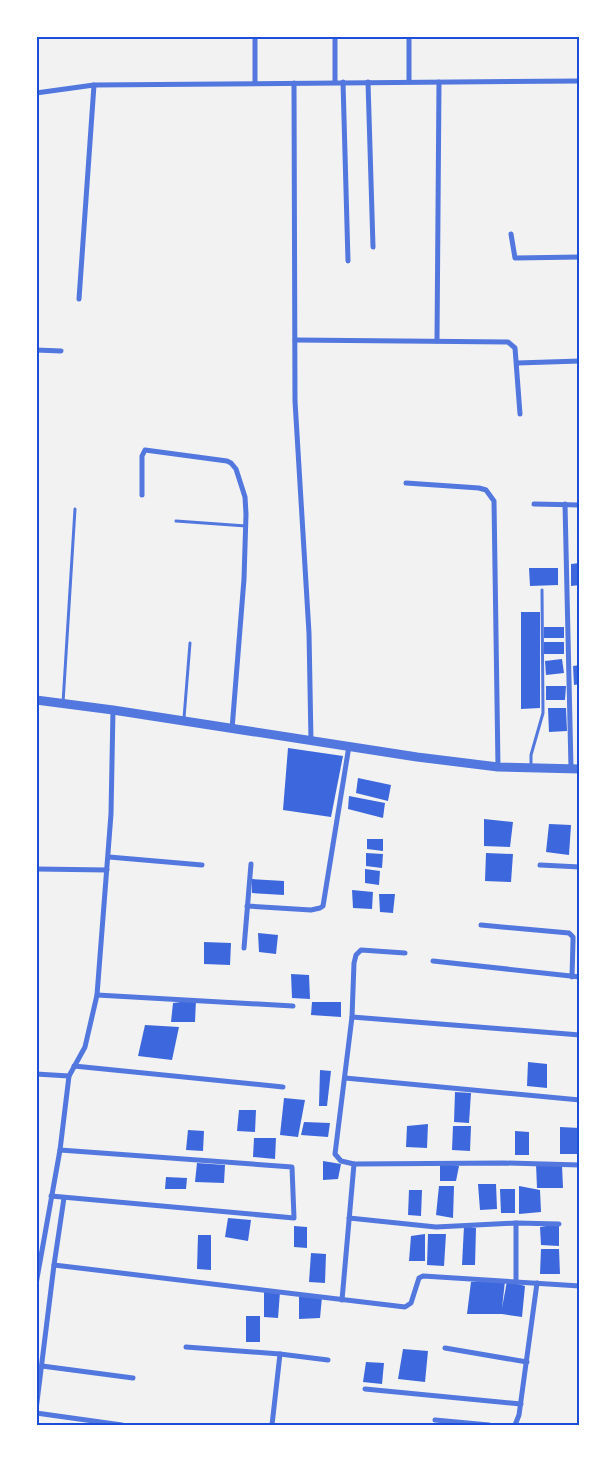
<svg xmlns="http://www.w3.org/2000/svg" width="616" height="1461" font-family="Cabin,sans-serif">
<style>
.building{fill:#3d67dc}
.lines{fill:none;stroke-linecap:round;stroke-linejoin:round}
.service{stroke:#5277de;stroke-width:3}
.minor{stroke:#5277de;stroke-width:5}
.tertiary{stroke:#5277de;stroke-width:9}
.neatline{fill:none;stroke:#1d4ed8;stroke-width:2}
</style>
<rect width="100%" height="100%" fill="#f2f2f2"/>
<g class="building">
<path d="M580,563V585L571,586V564Z"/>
<path d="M529,568H558V585L530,586Z"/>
<path d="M521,612H540V708L521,709Z"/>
<rect x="544" y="627" width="20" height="11"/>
<rect x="544" y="642" width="20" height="12"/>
<path d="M562,659L564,673L546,675L545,661Z"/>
<path d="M580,665V684L574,685L573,666Z"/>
<path d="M546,686H566L565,700H546Z"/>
<path d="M548,708H566L567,731L549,732Z"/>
<path d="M288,748L343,756L331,817L283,810Z"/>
<path d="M358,778L391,785L388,801L356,793Z"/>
<path d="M349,796L385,803L383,818L348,809Z"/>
<path d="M484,819L513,822L510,847L484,846Z"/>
<path d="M549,824L571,825L569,855L546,852Z"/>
<path d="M367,839H383V851L367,849Z"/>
<path d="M366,853L383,854L382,868L366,866Z"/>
<path d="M486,853L513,854L511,882L485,881Z"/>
<path d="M365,869L380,871L379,885L365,883Z"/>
<path d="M252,879L284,881V895L252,893Z"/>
<path d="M352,890L373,892L372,909L353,908Z"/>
<path d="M379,894H395L393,913L380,912Z"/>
<path d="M258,933L278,935L276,954L259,952Z"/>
<path d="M204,942L231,943L230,965L204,964Z"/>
<path d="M291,974L309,975L310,999L292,998Z"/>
<path d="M196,1000L195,1022H171L173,1003Z"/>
<path d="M312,1002H341V1017L311,1015Z"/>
<path d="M145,1025L179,1027L172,1060L138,1056Z"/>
<path d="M528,1062L547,1064V1088L527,1086Z"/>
<path d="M320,1070L331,1071L327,1106H319Z"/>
<path d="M455,1092L471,1093L469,1123L454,1122Z"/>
<path d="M284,1098L305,1100L298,1137L280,1135Z"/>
<path d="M239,1110H256L255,1132L237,1131Z"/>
<path d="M304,1122L330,1123L328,1137L301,1135Z"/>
<path d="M428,1124L427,1148L406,1147L407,1126Z"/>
<path d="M453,1126H471L470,1151L452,1150Z"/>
<path d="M560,1127L580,1128L579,1154H560Z"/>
<path d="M188,1130L204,1131L203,1151L186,1150Z"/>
<path d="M515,1131L529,1132V1155H515Z"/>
<path d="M254,1138H276L275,1159L253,1157Z"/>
<path d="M323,1161L341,1164L338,1179L323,1180Z"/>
<path d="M197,1163L225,1165L224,1183L195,1182Z"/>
<path d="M440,1163L459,1166L456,1181H440Z"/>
<path d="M536,1164L562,1165L563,1188H537Z"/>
<path d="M166,1177L187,1178L186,1189H165Z"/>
<path d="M478,1184H496L497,1209L480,1210Z"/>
<path d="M439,1186H454L453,1218L436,1215Z"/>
<path d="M519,1186L540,1190L541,1212L519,1214Z"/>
<path d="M500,1189H515V1213H501Z"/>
<path d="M409,1190H422L421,1216L408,1215Z"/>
<path d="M228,1218L251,1220L248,1241L225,1237Z"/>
<path d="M559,1224V1246L541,1245L540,1227Z"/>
<path d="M294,1226L307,1227V1248L294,1247Z"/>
<path d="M464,1226L476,1228L475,1265H462Z"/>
<path d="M425,1234V1261H409L411,1236Z"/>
<path d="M428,1234H446L444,1266L427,1265Z"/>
<path d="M198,1235H211V1270L197,1269Z"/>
<path d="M541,1249H559L560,1274H540Z"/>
<path d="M311,1253L326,1254L325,1283L309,1282Z"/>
<path d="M505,1281L502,1308L507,1281L525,1286L522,1317L502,1314H467L471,1282Z"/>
<path d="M264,1292H280L278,1318L264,1317Z"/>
<path d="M299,1297H322L320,1318L299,1319Z"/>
<rect x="246" y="1316" width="14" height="26"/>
<path d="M403,1349L428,1351L425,1382L398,1379Z"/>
<path d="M366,1362L384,1363L382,1384L363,1382Z"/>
</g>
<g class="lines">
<g class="service">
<path d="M176,521L246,526"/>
<path d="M63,703L75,509"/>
<path d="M184,718L190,643"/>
<path d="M531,766V755L543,713L542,590"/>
</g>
<g class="minor">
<path d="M255,36V83"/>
<path d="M335,82V36"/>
<path d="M343,82L348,261"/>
<path d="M368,82L373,247"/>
<path d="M409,82V36"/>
<path d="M294,83L295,401L309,633L311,741"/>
<path d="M36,93L94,85L580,81"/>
<path d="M511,234L515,258L580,257"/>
<path d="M79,299L94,85"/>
<path d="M295,340L508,342L515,348L520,414"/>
<path d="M437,341L439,82"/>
<path d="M36,350L61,351"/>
<path d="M517,363L580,361"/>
<path d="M406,483L479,488L486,490L494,501L498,767"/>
<path d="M142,495V456L145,450L227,461L231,463L236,469L245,497L246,514L244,579L232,729"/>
<path d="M534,504L580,505"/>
<path d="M565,504L571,768"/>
<path d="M109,857L202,865"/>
<path d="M540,865L580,867"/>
<path d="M36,869L107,870"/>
<path d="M247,906L311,910L320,908L323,906L349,746"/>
<path d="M481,925L569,933L573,937V941L572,977"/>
<path d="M244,948L251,864"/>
<path d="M405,953L361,950L356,955L354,963L352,1017L335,1154L341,1161L354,1164L504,1163L580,1165"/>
<path d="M433,961L580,977"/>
<path d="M97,995L293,1006"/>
<path d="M352,1017L580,1035"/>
<path d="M74,1066L283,1087"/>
<path d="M36,1074L69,1076"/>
<path d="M345,1078L580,1100"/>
<path d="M51,1196L294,1218L292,1167L60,1150"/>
<path d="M64,1198L54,1265L405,1307L411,1303L419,1278L423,1276L580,1286"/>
<path d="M349,1218L436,1227L516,1223L559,1224"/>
<path d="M516,1282V1223"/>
<path d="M36,1284L60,1150L69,1076L85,1047L97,995L111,814L113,710"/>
<path d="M342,1300L354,1164"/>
<path d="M186,1347L280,1354L328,1360"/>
<path d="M445,1348L527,1362"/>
<path d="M42,1366L133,1378"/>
<path d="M365,1389L521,1404"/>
<path d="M36,1410L54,1265"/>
<path d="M36,1413L122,1425"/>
<path d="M435,1420L489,1425"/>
<path d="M272,1425L280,1354"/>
<path d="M515,1425L519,1415L537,1283"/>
</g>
<path class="tertiary" d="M36,700L113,710L417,757L498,767L580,769"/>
</g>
<rect width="616" height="1461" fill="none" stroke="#ffffff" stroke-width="75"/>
<rect x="38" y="38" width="540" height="1386" class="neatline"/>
</svg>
